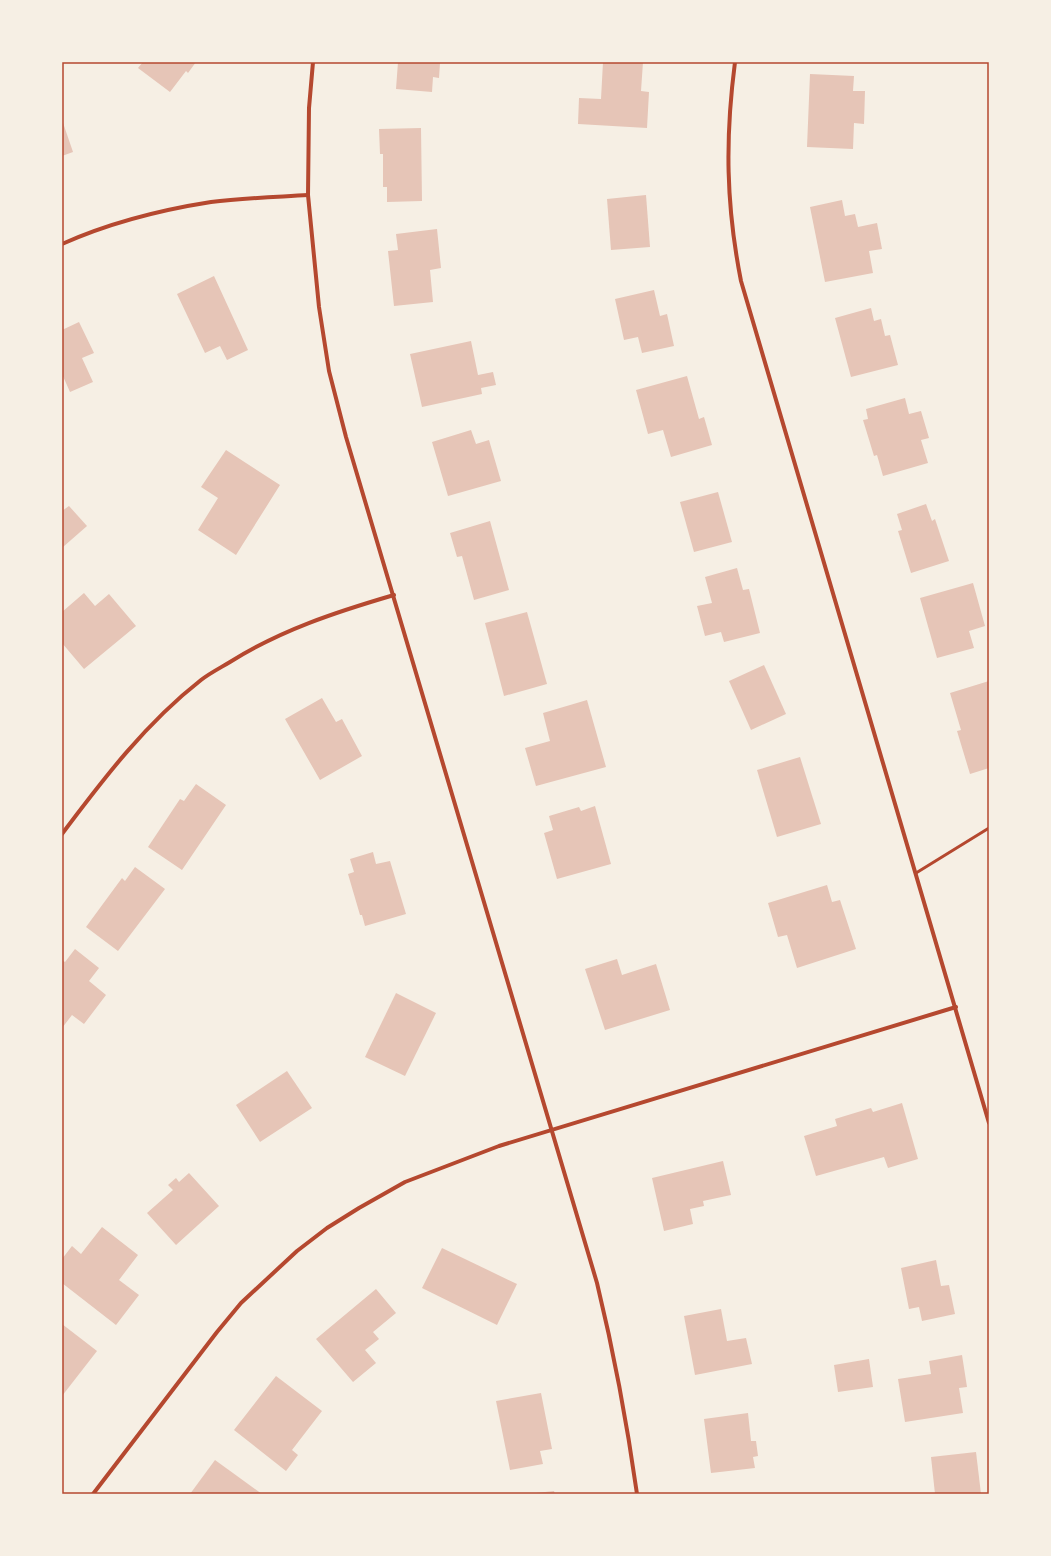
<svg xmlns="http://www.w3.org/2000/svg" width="1051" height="1556" font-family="'Fira Sans',sans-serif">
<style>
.building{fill:#e6c5b7}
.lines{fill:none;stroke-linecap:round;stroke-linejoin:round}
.service{stroke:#b5482f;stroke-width:3}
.minor{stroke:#b5482f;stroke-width:4}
.neatline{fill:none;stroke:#b5482f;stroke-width:1.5}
</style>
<rect width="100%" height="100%" fill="#f6efe4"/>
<g class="building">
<path d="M143,62H196L188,73L186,71L170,92L138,68Z"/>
<path d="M398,62L440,63L439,78L433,77L432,92L396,89Z"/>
<path d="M603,62H643L641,91L649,92L647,128L578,124L579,98L601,99Z"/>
<path d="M810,74L854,76L853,91H865L864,124L854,123L853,149L807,147Z"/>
<path d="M62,120L73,152L62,156Z"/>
<path d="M421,128L422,201L387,202V187H383V154H380L379,129Z"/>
<path d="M646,195L650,247L611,250L607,199Z"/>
<path d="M842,200L845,216L855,214L858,227L877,223L882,249L869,251L873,273L825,282L810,207Z"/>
<path d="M437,229L441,268L430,270L433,302L394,306L388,251L398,250L396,234Z"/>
<path d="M214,276L248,350L227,360L220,346L205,353L177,294Z"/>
<path d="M654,290L660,316L667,314L674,346L642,353L638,337L624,340L615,299Z"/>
<path d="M871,308L874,321L881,319L885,336L890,335L898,365L851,377L835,318Z"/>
<path d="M79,322L94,353L82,358L93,382L70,392L62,374V330Z"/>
<path d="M471,341L478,375L493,372L496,385L481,388L482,394L422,407L410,354Z"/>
<path d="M687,376L699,419L704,417L712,445L671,457L663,430L648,434L636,390Z"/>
<path d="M905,398L909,414L921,411L929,438L921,440L928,463L883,476L877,455L874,456L863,420L868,419L866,409Z"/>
<path d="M471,430L476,444L489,440L501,481L448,496L432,442Z"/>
<path d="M226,450L280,485L236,555L198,530L218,498L201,487Z"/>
<path d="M718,492L732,542L694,552L680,502Z"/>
<path d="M926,504L932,521L935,519L949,561L911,573L898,531L902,530L897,514Z"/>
<path d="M69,506L87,526L63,547L62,511Z"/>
<path d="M490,521L509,590L474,600L462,556L457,557L450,533Z"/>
<path d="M737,568L743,590L749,589L760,633L724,642L721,632L705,636L697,606L712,603L705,577Z"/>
<path d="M973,583L985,626L969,631L974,648L937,658L920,598Z"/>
<path d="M84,593L95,606L109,594L136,626L84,669L62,643V612Z"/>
<path d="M527,612L547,684L504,696L485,623Z"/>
<path d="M764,665L786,714L751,730L729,681Z"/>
<path d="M989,681V768L970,774L957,731L961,730L950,693Z"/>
<path d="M322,698L336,722L342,719L362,756L320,780L285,719Z"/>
<path d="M587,700L606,767L536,786L525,748L550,741L543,713Z"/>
<path d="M800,757L821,824L777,837L757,770Z"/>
<path d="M196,784L226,805L182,870L148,847L180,799L184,801Z"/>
<path d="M595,806L611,864L557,879L544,833L553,830L549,816L579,807L581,811Z"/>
<path d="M373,852L376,864L390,861L406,914L365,926L362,915H360L348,874L354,872L350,859Z"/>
<path d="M135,867L165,889L118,951L86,927L122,878L125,881Z"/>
<path d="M827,885L832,902L840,900L856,949L797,968L787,935L778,937L768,903Z"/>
<path d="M75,949L99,968L89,981L106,995L84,1024L72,1015L62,1028V960L65,962Z"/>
<path d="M617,959L622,975L656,964L670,1010L605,1030L585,969Z"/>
<path d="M396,993L436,1013L405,1076L365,1057Z"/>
<path d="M287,1071L312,1108L260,1142L236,1105Z"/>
<path d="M902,1103L918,1159L888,1168L884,1157L816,1176L804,1136L837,1126L835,1119L871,1108L873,1112Z"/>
<path d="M723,1161L731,1195L703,1201L704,1206L690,1209L693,1224L664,1231L652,1178Z"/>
<path d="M189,1173L219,1206L176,1245L147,1213L173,1190L168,1185L176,1178L179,1182Z"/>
<path d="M102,1227L138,1255L119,1280L139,1295L116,1325L62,1283V1259L72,1246L81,1254Z"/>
<path d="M442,1248L517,1284L497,1325L422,1288Z"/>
<path d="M936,1260L941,1286L949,1285L955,1314L922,1321L919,1307L909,1309L901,1268Z"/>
<path d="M376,1289L396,1313L373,1332L379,1339L365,1350L376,1363L353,1382L316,1339Z"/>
<path d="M721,1309L727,1341L746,1338L752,1364L695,1375L684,1316Z"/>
<path d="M62,1324L97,1351L62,1396Z"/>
<path d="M962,1355L967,1387L959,1388L963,1413L905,1422L898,1379L931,1374L929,1361Z"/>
<path d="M869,1359L873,1387L838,1392L834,1365Z"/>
<path d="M276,1376L322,1411L292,1450L298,1455L286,1471L234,1430Z"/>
<path d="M541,1393L552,1449L540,1451L543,1464L510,1470L496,1401Z"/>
<path d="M748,1413L751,1441H756L758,1456L753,1457L755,1468L711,1473L704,1419Z"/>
<path d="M976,1452L981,1494H935L931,1457Z"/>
<path d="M215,1460L262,1494H190Z"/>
<path d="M554,1491L555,1494H536V1493Z"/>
</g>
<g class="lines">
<path class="service" d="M916,873L989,828"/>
<g class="minor">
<path d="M313,62L309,108L308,195L319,307L329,371L346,437L597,1283C614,1353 627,1423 637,1494"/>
<path d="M735,62C725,139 726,205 741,281L989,1123"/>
<path d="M62,244C109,223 160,210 211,202C243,198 276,197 308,195"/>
<path d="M62,834C104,778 146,723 201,680C210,673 220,668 230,662C281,630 336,612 394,595"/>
<path d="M93,1494L217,1332L241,1303L297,1251L327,1228L359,1208L405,1182L499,1146L956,1007"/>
</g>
</g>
<rect width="1051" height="1556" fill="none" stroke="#f6efe4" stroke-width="126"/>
<rect x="63" y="63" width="925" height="1430" class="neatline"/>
</svg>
